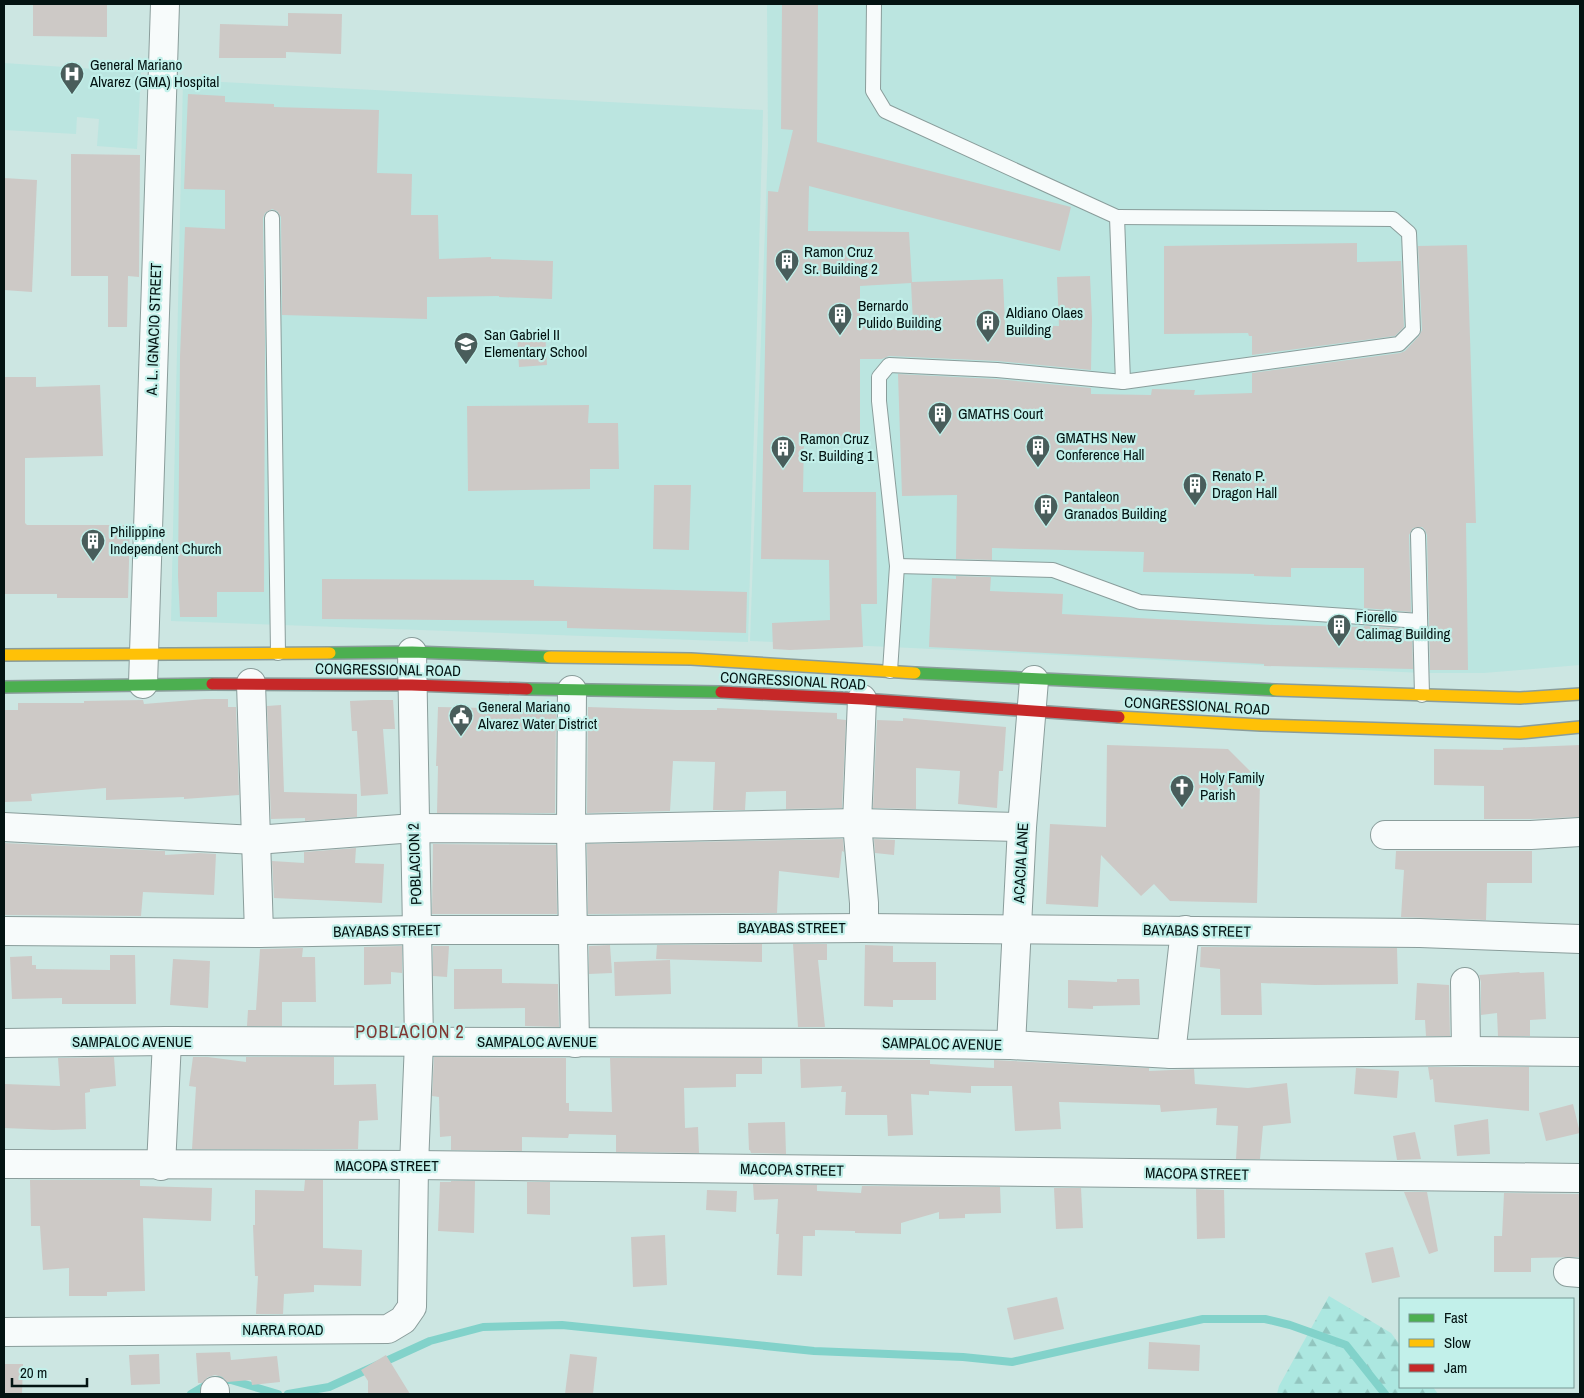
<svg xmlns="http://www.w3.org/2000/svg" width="1584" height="1398" font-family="'Archivo Narrow',sans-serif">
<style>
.built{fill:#bbe5e0}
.forest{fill:url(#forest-firs)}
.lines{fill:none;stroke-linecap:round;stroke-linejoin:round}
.stream{stroke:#82d2ca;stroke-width:8}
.building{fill:#cdc9c6;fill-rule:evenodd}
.lane-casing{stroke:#8a9d9b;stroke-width:16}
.street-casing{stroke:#8a9d9b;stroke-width:30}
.fast-casing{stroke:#8a9d9b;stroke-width:14}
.slow-casing{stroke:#8a9d9b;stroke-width:14}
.jam-casing{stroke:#8a9d9b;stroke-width:14}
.lane{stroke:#f7fbfb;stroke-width:14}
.street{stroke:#f7fbfb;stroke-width:28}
.fast{stroke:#4caf50;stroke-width:11}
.slow{stroke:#ffc107;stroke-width:11}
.jam{stroke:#c62828;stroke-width:11}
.labels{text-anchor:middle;stroke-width:4.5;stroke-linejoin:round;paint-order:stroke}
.poi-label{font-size:15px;fill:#031312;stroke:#c2f0ea;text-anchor:start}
.street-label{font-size:15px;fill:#031312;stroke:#c2f0ea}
.quarter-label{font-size:18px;letter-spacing:1px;fill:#7f3732;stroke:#c2f0ea}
</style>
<defs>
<pattern id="forest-firs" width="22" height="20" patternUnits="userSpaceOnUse" patternTransform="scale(1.25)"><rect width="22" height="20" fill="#ace7e0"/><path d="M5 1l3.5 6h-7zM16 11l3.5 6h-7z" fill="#92c5bf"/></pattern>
</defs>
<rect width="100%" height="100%" fill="#cce6e2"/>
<g class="built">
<path d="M767,4H1580V665L1484,673H1422L891,647L750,641L768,145Z"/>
<path d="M4,63L141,72L137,149L97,146L99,119L77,117L76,134L4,130Z"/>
<path d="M183,80L763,110L748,642L171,621Z"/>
</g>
<path class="forest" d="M1329,1296L1391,1333L1400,1345V1387H1433L1438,1394H1277L1279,1386Z"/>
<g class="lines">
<g class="stream">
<path d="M191,1394L215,1380H231L278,1394"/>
<path d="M288,1394L329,1387L430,1341L483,1327L562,1325L814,1351L963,1357L1012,1362L1203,1319H1265L1290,1325L1346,1345L1385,1394"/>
</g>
</g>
<g class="building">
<path d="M33,4H107V37L33,36Z"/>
<path d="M782,4H818L817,142L1071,207L1060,251L809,186L808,231L909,232L912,282L1003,279L1005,325L1059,326L1057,277L1090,276L1092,319L1091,370L997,361L889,356L882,359H860V440H804L803,492H876L877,604H861L863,647L790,650L773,649L772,623L830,620L829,560L761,559L768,191L778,192L793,130L781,129ZM911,283L913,323H860V286Z"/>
<path d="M288,13L342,14L341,54L286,52V58H219L220,24L288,26Z"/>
<path d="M188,94L225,96V102L274,104V107L379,110L377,173L412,174L411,215H438L439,259L491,257V259L553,261L552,299L499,297V296L427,297V319L282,315L281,217L277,211L272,209L265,213L263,218L265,341L264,592H217V617H180L178,576L180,357L185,227L225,229V190L184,189Z"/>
<path d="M71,154L140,155L139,277L128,276L127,327H108V276H71Z"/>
<path d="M4,178L37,180L32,292L4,290Z"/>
<path d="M1357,243V262L1401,261L1404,327L1395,336L1252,355V336H1249L1248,333L1164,334V246Z"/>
<path d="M1467,245L1476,523H1466L1468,670H1430L1427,535L1425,530L1422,527L1413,528L1409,535L1411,612L1364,608V568H1291V577L1254,576V574L1143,572L1144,552L992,548V560L956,559L957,495L902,496L898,374L996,379L1091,388V394L1151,395L1152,389L1195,390L1194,395L1252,393V373L1400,353L1405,351L1419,336L1422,330L1418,246Z"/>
<path d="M545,332L547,365L519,367L517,334Z"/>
<path d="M4,377H36V387L100,385L103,456L25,458V523L27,525H130L128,598H57V594H4Z"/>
<path d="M589,405L588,423H618L619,469H590V489L468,491L467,406Z"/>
<path d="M654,485H691L689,550L653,549Z"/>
<path d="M956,576L991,577L990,591L1063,594L1062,614L1274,625L1364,627V626L1412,629L1413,669L1264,666V664L929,647L932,578L956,579Z"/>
<path d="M322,579L534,580V586L747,592L746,633L567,628V621L322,619Z"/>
<path d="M205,699H228V707H236L239,795L184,799V797L106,800V788L31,794L32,801L5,802L4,710H18V703H84V701L143,700L144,704Z"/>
<path d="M373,700H393L395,729H383L388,794L361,796L357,731H352L350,701Z"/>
<path d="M281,705L284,792L357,794V817L305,821V818L271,819L267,706Z"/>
<path d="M438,707L531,709V713H556L555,813H437L438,766H436Z"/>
<path d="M588,707L677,710H717V708L837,713V719L846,720L842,808L786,809V791L746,792L745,810H713L715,762L673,761L670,811L587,813Z"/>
<path d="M903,718L1006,727L1003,771H999L997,808L958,804L960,771L916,768V809L873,808L877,720L903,721Z"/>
<path d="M1107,745L1228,749L1260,781L1257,903L1170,901L1154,884L1141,896L1101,855L1098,907L1046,904L1050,824L1106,827Z"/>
<path d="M1580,745V817L1531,819H1484V786L1434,785V749L1503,750V748Z"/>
<path d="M843,839L844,852L842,851L839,878L779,871L777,913L588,914L587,844Z"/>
<path d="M874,839L895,840L894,855L875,853Z"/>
<path d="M4,843L165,851V855L199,853L216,854L214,895L143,892L141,916L4,915Z"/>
<path d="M433,844L556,845L557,914H432Z"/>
<path d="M356,848L355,863L384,864L382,903L274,898L272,861L304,863V852Z"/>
<path d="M1396,851H1532V883H1487L1486,920L1401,917L1404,870L1395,869Z"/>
<path d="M762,944V962L656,959L657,945Z"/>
<path d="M793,944H827V960H818L825,1027H798Z"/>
<path d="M610,945L612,973L589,974V946Z"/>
<path d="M865,945L893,946V962H936V1000H893V1007L864,1006Z"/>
<path d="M402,946V973L391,972V984L364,985V947Z"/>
<path d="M433,946H449L447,977L433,976Z"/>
<path d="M1201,947L1397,948L1398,984L1315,985L1261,983L1262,1015H1221L1220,969L1200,967Z"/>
<path d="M303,948L302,957H315L316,1002H282V1026H247L248,1010H256L260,949Z"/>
<path d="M110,955H135L136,1004H62V998L12,999L10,957L32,956V965H36V969L110,970Z"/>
<path d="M173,959L210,961L208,1008L170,1005Z"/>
<path d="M670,960L671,994L615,996L614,962Z"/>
<path d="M454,969H502V983L558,984L559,1027L525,1026V1008L454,1009Z"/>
<path d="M1519,972L1520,973L1544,972L1546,1019L1530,1020V1036H1498L1497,1013L1481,1015V982L1479,975Z"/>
<path d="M1117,979H1139L1140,1005L1093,1006V1009L1068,1008V980L1117,982Z"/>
<path d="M1417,983L1449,985L1450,1036H1426L1425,1020H1415Z"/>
<path d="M114,1057L116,1086L90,1089V1092L85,1093L86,1129L53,1130L4,1128V1084L60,1086L58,1058Z"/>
<path d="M193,1057H208L246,1062V1057H334V1085L376,1084L378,1120L359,1121L358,1149H192L196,1087L189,1086Z"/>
<path d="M434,1057L566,1058V1103H569V1111L612,1112L610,1058H762V1074H736V1087L684,1088L685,1128L698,1127L699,1153L616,1152V1135L569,1134L568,1138L522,1137V1151L451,1150V1136L440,1137L439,1097L432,1096Z"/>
<path d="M800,1059L930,1060V1064L994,1068V1060L1149,1068V1071L1194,1069L1195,1084L1248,1088L1287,1083L1291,1123L1263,1126L1260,1159H1236L1238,1126L1216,1125L1217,1108L1161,1112L1160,1105L1059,1102L1061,1129L1015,1131L1012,1086H971V1093L929,1091V1095L911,1094L913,1135L888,1136L887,1115H845L846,1092H841L842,1086L801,1088Z"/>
<path d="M1428,1067H1529V1111L1435,1102L1433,1079L1430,1080Z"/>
<path d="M1356,1068L1399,1071L1397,1098L1354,1094Z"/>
<path d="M1573,1104L1580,1133L1546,1141L1539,1113Z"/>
<path d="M1488,1119L1490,1154L1457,1156L1454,1125Z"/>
<path d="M785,1122L786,1154L751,1153L750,1150H749L748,1123Z"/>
<path d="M1415,1132L1421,1159L1397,1160L1393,1136Z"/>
<path d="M30,1180H140V1186L212,1188L211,1221L143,1218L145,1291L107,1292V1296H69V1268L43,1270L40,1226H31Z"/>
<path d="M305,1180H323V1248L362,1250L361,1286L314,1285V1292L284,1294L283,1314H256L258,1276H255L253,1225H255V1190L304,1191Z"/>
<path d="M451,1181H475L474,1233L438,1231L440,1182H451Z"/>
<path d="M527,1182H550V1215L527,1214Z"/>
<path d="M753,1184L817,1185V1191L861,1193L862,1186L1000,1187L1001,1213L965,1214V1218L939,1219V1212L901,1223V1234L855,1233V1231L815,1230V1236H803L802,1276L777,1275L779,1234H776L778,1199L754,1200Z"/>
<path d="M1054,1188H1081L1083,1228L1056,1229Z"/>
<path d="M1196,1189L1224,1190L1225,1238L1197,1239Z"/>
<path d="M707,1190L737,1191L736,1212L706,1210Z"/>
<path d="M1404,1192H1427L1438,1251L1429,1254Z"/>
<path d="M1504,1193L1580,1194L1579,1257L1531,1258V1272H1494V1236H1502Z"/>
<path d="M665,1235L667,1285L633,1287L631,1237Z"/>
<path d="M1393,1247L1400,1277L1372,1283L1365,1253Z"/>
<path d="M1057,1297L1064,1329L1014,1340L1007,1308Z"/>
<path d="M1149,1342L1200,1345L1199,1371L1148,1369Z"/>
<path d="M230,1352L231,1360L277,1356L280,1382L252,1385L251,1380L227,1382L222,1377L215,1375L208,1377L202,1383H198L196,1353Z"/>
<path d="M159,1354L160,1384L131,1385L129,1355Z"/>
<path d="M570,1354L597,1357L593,1394H565Z"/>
<path d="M386,1355L410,1394H368V1381L361,1370Z"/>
<path d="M4,1364H23L22,1394H4Z"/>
</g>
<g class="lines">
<defs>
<g id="lane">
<path d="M874,4L873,91L885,111L1117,217L1123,382L997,370L889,365L879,377V401L897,566L890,671"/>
<path d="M1117,217L1393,219L1409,233L1413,330L1399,344L1123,382"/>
<path d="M272,218L278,653"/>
<path d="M1418,535L1422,695"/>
<path d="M897,566L1053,570L1140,602L1420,621"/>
</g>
<g id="street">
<path d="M251,683L259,933"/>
<path d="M143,684L165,4"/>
<path d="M572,690L571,829L575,1043"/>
<path d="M862,699L857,823L864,903V928"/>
<path d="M4,827L256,840L414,828L571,829L857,823L1022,827"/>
<path d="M1385,835H1531L1580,832"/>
<path d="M4,931L259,933L418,930H574L864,928L1420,933L1580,939"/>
<path d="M1465,982L1466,1051"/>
<path d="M4,1043L167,1041L839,1043L1011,1045L1171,1054L1466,1051L1580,1052"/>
<path d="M1011,1045L1022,827L1034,680"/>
<path d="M1171,1054L1185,930"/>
<path d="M4,1164L414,1165L1580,1178"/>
<path d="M161,1166L167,1041"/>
<path d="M1568,1272L1580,1273"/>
<path d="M4,1332L388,1329L403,1320L412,1307L414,1165L419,1042L412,652"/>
<path d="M215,1394V1391"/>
</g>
<g id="fast">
<path d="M330,653L412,652L549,657"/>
<path d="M915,673L1275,690"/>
<path d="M4,687L212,684"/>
<path d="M527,689L721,692"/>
</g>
<g id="slow">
<path d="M4,655L330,653"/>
<path d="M549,657L691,659L915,673"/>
<path d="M1275,690L1520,698L1580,694"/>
<path d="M1119,717L1261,725L1520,733L1580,727"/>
</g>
<g id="jam">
<path d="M212,684L412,685L527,689"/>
<path d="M721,692L862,699L1119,717"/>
</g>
</defs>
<use href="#lane" class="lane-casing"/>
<use href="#street" class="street-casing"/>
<use href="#fast" class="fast-casing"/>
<use href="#slow" class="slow-casing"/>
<use href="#jam" class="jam-casing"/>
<use href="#lane" class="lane"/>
<use href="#street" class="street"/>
<use href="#fast" class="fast"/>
<use href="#slow" class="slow"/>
<use href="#jam" class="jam"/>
</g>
<defs>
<symbol id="hospital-pin" viewBox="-11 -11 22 30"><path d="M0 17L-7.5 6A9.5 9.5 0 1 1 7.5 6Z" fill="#495d5b" stroke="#c2f0ea"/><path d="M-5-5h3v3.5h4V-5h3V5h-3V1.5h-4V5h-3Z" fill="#fff"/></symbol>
<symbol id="building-pin" viewBox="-11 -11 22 30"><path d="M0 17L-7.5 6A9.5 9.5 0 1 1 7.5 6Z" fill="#495d5b" stroke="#c2f0ea"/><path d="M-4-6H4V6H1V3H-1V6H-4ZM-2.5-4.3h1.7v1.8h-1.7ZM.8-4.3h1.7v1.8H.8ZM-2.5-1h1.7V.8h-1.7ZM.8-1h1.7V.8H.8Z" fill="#fff"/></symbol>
<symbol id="school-pin" viewBox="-11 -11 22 30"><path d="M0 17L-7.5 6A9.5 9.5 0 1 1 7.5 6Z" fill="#495d5b" stroke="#c2f0ea"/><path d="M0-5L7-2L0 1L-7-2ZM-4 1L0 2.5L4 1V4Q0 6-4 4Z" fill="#fff"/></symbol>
<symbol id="civic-pin" viewBox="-11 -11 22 30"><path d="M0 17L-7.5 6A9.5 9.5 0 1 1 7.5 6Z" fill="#495d5b" stroke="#c2f0ea"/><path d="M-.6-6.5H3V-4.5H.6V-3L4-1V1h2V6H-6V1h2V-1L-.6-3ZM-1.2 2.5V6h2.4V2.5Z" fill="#fff"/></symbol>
<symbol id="church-pin" viewBox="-11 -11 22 30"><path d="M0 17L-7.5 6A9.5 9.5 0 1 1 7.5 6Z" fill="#495d5b" stroke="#c2f0ea"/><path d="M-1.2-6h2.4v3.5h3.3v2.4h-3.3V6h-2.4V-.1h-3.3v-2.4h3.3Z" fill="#fff"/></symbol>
</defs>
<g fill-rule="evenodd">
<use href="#hospital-pin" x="58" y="60" width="28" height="38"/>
<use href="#building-pin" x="773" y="247" width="28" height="38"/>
<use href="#building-pin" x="826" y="301" width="28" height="38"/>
<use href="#building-pin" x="974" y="308" width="28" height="38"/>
<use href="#school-pin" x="452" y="330" width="28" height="38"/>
<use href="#building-pin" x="926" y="400" width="28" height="38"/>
<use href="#building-pin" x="1024" y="433" width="28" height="38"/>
<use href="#building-pin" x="769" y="434" width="28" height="38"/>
<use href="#building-pin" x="1181" y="471" width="28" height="38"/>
<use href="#building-pin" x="1032" y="492" width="28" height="38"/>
<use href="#building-pin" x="79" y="527" width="28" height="38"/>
<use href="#building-pin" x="1325" y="612" width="28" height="38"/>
<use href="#civic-pin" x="447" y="702" width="28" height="38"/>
<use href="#church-pin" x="1168" y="773" width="28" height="38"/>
</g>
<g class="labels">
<g class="poi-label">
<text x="90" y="70">General Mariano<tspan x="90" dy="17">Alvarez (GMA) Hospital</tspan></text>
<text x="804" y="257">Ramon Cruz<tspan x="804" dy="17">Sr. Building 2</tspan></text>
<text x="858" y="311">Bernardo<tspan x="858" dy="17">Pulido Building</tspan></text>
<text x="1006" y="318">Aldiano Olaes<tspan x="1006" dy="17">Building</tspan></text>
<text x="484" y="340">San Gabriel II<tspan x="484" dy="17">Elementary School</tspan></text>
<text x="958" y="419">GMATHS Court</text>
<text x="1056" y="443">GMATHS New<tspan x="1056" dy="17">Conference Hall</tspan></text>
<text x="800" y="444">Ramon Cruz<tspan x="800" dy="17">Sr. Building 1</tspan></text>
<text x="1212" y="481">Renato P.<tspan x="1212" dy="17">Dragon Hall</tspan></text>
<text x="1064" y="502">Pantaleon<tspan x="1064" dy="17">Granados Building</tspan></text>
<text x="110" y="537">Philippine<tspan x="110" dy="17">Independent Church</tspan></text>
<text x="1356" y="622">Fiorello<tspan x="1356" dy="17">Calimag Building</tspan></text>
<text x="478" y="712">General Mariano<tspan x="478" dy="17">Alvarez Water District</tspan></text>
<text x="1200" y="783">Holy Family<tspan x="1200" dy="17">Parish</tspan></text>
</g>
<g class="street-label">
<text transform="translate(154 329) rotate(-88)" y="5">A. L. IGNACIO STREET</text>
<text transform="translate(388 670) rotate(1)" y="5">CONGRESSIONAL ROAD</text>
<text transform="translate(793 681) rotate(3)" y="5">CONGRESSIONAL ROAD</text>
<text transform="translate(1197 706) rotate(3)" y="5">CONGRESSIONAL ROAD</text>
<text transform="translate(1021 863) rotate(-87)" y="5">ACACIA LANE</text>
<text transform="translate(415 864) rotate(-92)" y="5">POBLACION 2</text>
<text x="792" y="933">BAYABAS STREET</text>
<text transform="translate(387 931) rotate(-1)" y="5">BAYABAS STREET</text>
<text transform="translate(1197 931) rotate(1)" y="5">BAYABAS STREET</text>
<text x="132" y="1047">SAMPALOC AVENUE</text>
<text x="537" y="1047">SAMPALOC AVENUE</text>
<text transform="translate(942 1044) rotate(1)" y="5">SAMPALOC AVENUE</text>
<text x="387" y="1171">MACOPA STREET</text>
<text transform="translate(792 1170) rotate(1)" y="5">MACOPA STREET</text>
<text transform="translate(1197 1174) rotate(1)" y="5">MACOPA STREET</text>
<text x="283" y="1335">NARRA ROAD</text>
</g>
<g class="quarter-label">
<text x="410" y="1038">POBLACION 2</text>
</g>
</g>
<rect width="1584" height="1398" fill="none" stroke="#031312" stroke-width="10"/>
<rect x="1399" y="1298" width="175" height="90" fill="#c2f0ea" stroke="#769894"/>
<rect x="1409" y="1314" width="25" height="8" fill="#4caf50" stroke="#769894"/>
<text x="1444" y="1323" font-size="15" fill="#031312">Fast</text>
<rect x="1409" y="1339" width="25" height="8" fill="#ffc107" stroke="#769894"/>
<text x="1444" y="1348" font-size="15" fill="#031312">Slow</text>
<rect x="1409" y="1364" width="25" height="8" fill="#c62828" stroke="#769894"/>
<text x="1444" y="1373" font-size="15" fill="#031312">Jam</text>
<path d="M12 1378v8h75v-8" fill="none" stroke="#031312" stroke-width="2.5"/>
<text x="20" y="1378" font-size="15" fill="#031312" stroke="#c2f0ea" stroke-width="4" paint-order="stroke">20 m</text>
</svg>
